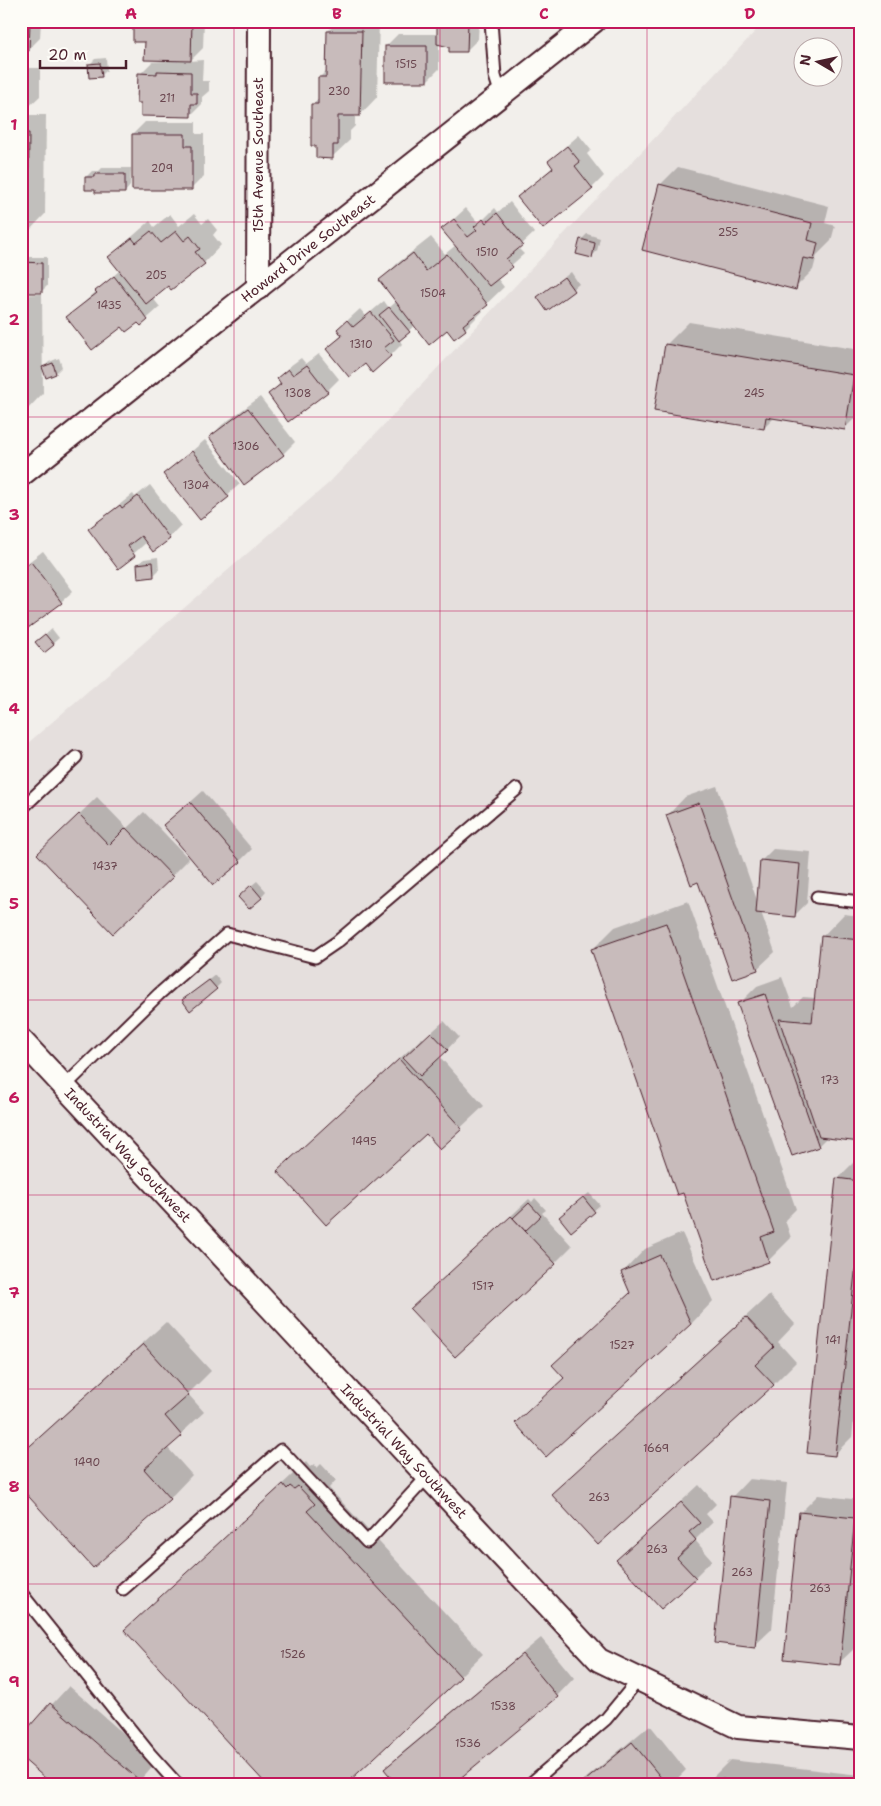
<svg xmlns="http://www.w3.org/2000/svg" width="881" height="1806" font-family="'Shantell Sans',sans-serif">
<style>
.built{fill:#e5dfdd;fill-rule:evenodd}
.shadow{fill:#0003}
.building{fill:#c8bbbb;stroke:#4a1f2b}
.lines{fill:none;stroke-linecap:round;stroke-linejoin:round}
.service-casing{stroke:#4a1f2b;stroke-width:15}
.minor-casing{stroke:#4a1f2b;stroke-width:26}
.service{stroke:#fdfcf7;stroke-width:11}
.minor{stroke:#fdfcf7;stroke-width:22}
.grid{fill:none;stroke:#c2185b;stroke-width:1;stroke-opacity:0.55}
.labels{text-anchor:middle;stroke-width:4;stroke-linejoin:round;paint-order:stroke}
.number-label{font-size:11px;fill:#6a464f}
.street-label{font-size:14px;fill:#4a1f2b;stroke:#fdfcf7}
.neatline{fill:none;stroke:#c2185b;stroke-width:2}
.grid-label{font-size:16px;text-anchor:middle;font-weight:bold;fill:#c2185b}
</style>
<rect width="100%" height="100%" fill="#f2efeb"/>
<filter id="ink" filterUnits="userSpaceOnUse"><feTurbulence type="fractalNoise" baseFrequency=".02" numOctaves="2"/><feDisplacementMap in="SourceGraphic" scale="10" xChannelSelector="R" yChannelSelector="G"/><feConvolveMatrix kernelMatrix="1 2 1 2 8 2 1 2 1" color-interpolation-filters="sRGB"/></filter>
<g filter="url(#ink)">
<path class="built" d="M765,21H860V1785H21V749L329,483ZM804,48H834V78H804Z"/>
<g class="shadow">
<path d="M21,21H41L40,38L28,50H25V68H40V96L21,114Z"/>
<path d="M134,21H204L203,48L190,61L203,60L202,81H209V91L202,97V104L190,116L140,74L152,62L167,61V59L146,41Z"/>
<path d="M338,21H379L377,97L360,115H355V126L350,131V140L332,157L313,105L319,98V78L327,70L328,31Z"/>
<path d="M439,21H479L478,39L466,51L439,43V69L427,81L386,46L398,34H438Z"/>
<path d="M106,58L107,70L101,76L89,65L95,59Z"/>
<path d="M21,115H46L45,214L28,232H21Z"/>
<path d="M145,122H196V134H204V176L192,188L133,134Z"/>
<path d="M579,135L591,150L587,154L604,176L592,188L519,197L553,167L549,161Z"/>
<path d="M678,167L829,206L825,223L835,226L831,241L817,255L813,270L795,288L660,185Z"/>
<path d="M102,168H131L130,186L125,192L96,188L86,177L92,171H99Z"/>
<path d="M510,202L534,233L518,248L524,254L497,278L504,287L481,309L483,311L465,329L415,325L399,339L402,344L390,356L365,363L327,349L343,334L338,329L360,309L366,316L384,301L389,308L397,301L380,280L398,263L431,237L445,254L456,245L443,229L466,208L479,224L495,208L498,212Z"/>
<path d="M170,214L179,226L194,214L202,224L208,219L217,230L213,235L221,245L204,263L169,284L152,297L160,307L141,324L139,321L122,325L68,317L120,270L109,257L150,221L154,227Z"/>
<path d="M587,234L600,238L597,251L591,257L581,240Z"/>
<path d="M30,257H47V286L41,292L24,262Z"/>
<path d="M571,272L579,284L547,309L539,297Z"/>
<path d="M42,294L43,393L26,411H21V295Z"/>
<path d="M689,322L860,350V413L845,428L775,417L764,428L667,344Z"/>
<path d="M319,354L339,379L327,391L270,394L281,382L278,378L290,366L301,358L306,364Z"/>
<path d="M59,358L62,367L56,373L47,376L44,367L49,362Z"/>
<path d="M260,397L295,442L283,454L210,437L222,425Z"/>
<path d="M205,440L240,484L200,518L165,474Z"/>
<path d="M150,485L181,526L169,538L147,542L118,567L89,529L133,494L135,497Z"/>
<path d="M43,551L73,591L61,602L21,617V568Z"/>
<path d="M158,557L159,570L153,576L138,564L144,559Z"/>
<path d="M52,629L59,638L44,651L43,637Z"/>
<path d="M717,786L758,903L761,861L773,849L811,852L807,903L795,915L761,912L775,952L757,969L699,880L668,815L685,797Z"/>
<path d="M203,791L252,849L240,861L165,825Z"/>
<path d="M97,797L127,828L144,812L189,859L172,876L56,837Z"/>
<path d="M257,881L266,891L261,897L245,891Z"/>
<path d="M688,901L796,1209L785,1220L791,1238L768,1261L593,949L615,927Z"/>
<path d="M844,914L860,916V1140L827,1137L818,1146L739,1004L757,986L782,977L793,1007L803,997L815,998L822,937Z"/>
<path d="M215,975L221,983L216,988L189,995Z"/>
<path d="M444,1021L459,1037L440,1057L484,1106L440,1147L426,1132L278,1171L422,1038L424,1039Z"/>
<path d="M855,1161L860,1162V1369L852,1437L835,1454L837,1179Z"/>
<path d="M589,1193L600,1205L572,1230L566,1211Z"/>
<path d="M535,1198L546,1210L542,1213L572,1246L555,1263L412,1309L529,1199L532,1202Z"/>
<path d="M682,1233L713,1301L691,1324L517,1423L565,1377L554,1365L631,1292L623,1272L645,1249Z"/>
<path d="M769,1295L795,1324L778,1342L796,1362L773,1385L553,1494Z"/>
<path d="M166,1322L211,1371L188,1394L204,1412L167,1447L192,1475L170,1498L21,1454Z"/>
<path d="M306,1462L310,1467L314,1464L317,1468L321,1464L336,1480L329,1488L483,1654L460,1676L149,1608Z"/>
<path d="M749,1479L787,1483L772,1629L754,1646L732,1497Z"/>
<path d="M699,1485L716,1504L706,1514L713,1522L695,1540L712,1560L695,1577L618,1560Z"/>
<path d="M818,1495L860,1500V1620L857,1646L839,1663L800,1513Z"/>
<path d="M541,1638L574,1678L557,1696L386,1769L403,1752Z"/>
<path d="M69,1686L156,1762L136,1785H55L21,1738Z"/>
<path d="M650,1725L686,1770L671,1785H578Z"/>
<path d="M730,1760L860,1775V1785H711L712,1778Z"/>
</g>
<g class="building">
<path d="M21,21H30L29,51H21Z"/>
<path d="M133,21H192L191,61L144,60L145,42H133Z"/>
<path d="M437,21H468L467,52H449V47L437,44Z"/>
<path d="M327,31H362L360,116H338V145H333V159L316,158V146H311V104H318V77H326Z"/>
<rect x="385" y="46" width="42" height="36"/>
<path d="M100,63L102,77L89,78L88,64Z"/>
<path d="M157,71L191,72V93H197V104H191V117L141,116V103H137L138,73L157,74Z"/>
<rect x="21" y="79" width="8" height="31"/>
<path d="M21,133H29L28,233H21Z"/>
<path d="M132,134H185V146H192V190H132Z"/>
<path d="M567,146L580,162L575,166L593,189L543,229L517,197L553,168L548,161Z"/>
<path d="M95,174H125V193H95V190H85V177H95Z"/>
<path d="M659,184L812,223L808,240L818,243L814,260L803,258L796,290L642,250Z"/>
<path d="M497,213L523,245L506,259L513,267L489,286L441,229L454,219L468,237L477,230L474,227L483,219L486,223Z"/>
<path d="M151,231L161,243L176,231L184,241L190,236L200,249L195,252L205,264L171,290L168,286L146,304L108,257L132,238L136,243Z"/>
<path d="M580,239L595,243L592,258L576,254Z"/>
<path d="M413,253L426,271L447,254L488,305L463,325L466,330L454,339L447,330L429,345L379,280Z"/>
<path d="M23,262L42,263V293H22Z"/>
<path d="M114,276L148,320L141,326L138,323L126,332L122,327L92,350L66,317L97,293L95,291Z"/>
<path d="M564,277L574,291L547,311L537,297Z"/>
<path d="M389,307L410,332L399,341L379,315Z"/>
<path d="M24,311L26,412H21V312Z"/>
<path d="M371,312L394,340L384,348L391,356L372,373L365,364L349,377L326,349L342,336L337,329L347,320L353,327Z"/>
<path d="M665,344L854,375L845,430L766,417L764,429L654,411Z"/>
<path d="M53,363L56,374L46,378L42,367Z"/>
<path d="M307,365L328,392L288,422L268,394L281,384L277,378L288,369L293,375Z"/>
<path d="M248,408L284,455L244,485L209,437Z"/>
<path d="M192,451L229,497L200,520L163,474Z"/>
<path d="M138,496L170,539L153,552L141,536L128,546L135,556L118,569L88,529L120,505L122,508Z"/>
<path d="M31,562L62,603L28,628L21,619V569Z"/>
<path d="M153,562L154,577L138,579L137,564Z"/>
<path d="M45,634L54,645L44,653L35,642Z"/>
<path d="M190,802L241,862L213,885L163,825Z"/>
<path d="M699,803L758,970L732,979L698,882L691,885L666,815Z"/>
<path d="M79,814L109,845L126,828L173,877L113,934L37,854Z"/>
<path d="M760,860L800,864L795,917L756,913Z"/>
<path d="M251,885L262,898L249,909L238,897Z"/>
<path d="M666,923L774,1232L761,1237L769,1262L714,1281L683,1193L677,1195L591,949Z"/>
<path d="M821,936L860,940V1142L819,1137L779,1019L812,1022Z"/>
<path d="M209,980L217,989L190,1011L182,1000Z"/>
<path d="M765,994L819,1147L792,1156L737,1003Z"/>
<path d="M431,1032L448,1050L420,1076L403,1058Z"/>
<path d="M399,1059L462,1129L440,1149L426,1134L326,1225L277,1171Z"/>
<path d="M836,1178L860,1181V1227L835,1456L807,1453Z"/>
<path d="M583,1197L595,1212L571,1232L559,1217Z"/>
<path d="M529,1203L541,1216L525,1231L513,1218Z"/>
<path d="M511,1216L556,1264L455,1357L410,1309Z"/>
<path d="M660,1255L691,1324L546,1457L515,1423L564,1378L552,1365L630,1293L621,1272Z"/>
<path d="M746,1317L774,1347L755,1365L774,1385L598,1545L551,1494Z"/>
<path d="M143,1344L189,1395L165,1416L182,1436L144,1469L171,1499L93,1568L21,1488V1454Z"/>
<path d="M283,1484L287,1489L290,1486L294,1489L298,1486L315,1504L307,1511L461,1677L345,1785H267L124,1630Z"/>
<path d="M730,1496L770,1501L755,1648L715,1643Z"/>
<path d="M681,1502L700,1523L689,1532L696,1540L677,1558L696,1578L661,1609L616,1560Z"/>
<path d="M799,1512L855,1518L840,1665L784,1659Z"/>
<path d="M522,1654L558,1697L452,1785H397L384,1769Z"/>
<path d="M50,1703L139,1780L135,1785H53L21,1757V1736Z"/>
<path d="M632,1742L667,1785H580Z"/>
<path d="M711,1778L777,1785H710Z"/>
</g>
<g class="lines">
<defs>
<g id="service">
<path d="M491,21L495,76L501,95"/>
<path d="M21,809L76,757"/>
<path d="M817,897L860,902"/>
<path d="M65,1086L159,994L227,934L315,957L337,942L517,789"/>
<path d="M123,1589L281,1450L367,1542L428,1476"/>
<path d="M21,1593L150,1754L178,1785"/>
<path d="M529,1785L606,1719L639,1679"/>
</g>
<g id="minor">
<path d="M258,288L259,21"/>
<path d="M21,475L594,21"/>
<path d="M21,1040L599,1660L738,1727L860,1738"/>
</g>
</defs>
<use href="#service" class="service-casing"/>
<use href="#minor" class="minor-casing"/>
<use href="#service" class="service"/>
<use href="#minor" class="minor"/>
</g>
</g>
<path class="grid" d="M234,21V1785M440,21V1785M647,21V1785M21,222H860M21,417H860M21,611H860M21,806H860M21,1000H860M21,1195H860M21,1389H860M21,1584H860"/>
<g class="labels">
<g class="number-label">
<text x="406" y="68">1515</text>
<text x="339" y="95">230</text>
<text x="167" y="102">211</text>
<text x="162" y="172">209</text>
<text x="728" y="236">255</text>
<text x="487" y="256">1510</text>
<text x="156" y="279">205</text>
<text x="433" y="297">1504</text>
<text x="109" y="309">1435</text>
<text x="361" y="348">1310</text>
<text x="298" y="397">1308</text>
<text x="754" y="397">245</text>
<text x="246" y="450">1306</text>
<text x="196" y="489">1304</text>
<text x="105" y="870">1437</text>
<text x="830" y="1084">173</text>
<text x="364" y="1145">1495</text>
<text x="483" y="1290">1517</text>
<text x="833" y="1344">141</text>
<text x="622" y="1349">1527</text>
<text x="656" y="1452">1669</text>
<text x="87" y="1466">1490</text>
<text x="599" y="1501">263</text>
<text x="657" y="1553">263</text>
<text x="742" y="1576">263</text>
<text x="820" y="1592">263</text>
<text x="293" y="1658">1526</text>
<text x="503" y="1710">1538</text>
<text x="468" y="1747">1536</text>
</g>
<g class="street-label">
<text transform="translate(258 155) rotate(-90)" y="5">15th Avenue Southeast</text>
<text transform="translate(308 248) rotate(-38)" y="5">Howard Drive Southeast</text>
<text transform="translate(128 1155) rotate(47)" y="5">Industrial Way Southwest</text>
<text transform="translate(404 1451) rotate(47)" y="5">Industrial Way Southwest</text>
</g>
</g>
<rect width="881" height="1806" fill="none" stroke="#fdfcf7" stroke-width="55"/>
<g transform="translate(818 62) rotate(279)"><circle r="24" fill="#fdfcf7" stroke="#b5a4a5"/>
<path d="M0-4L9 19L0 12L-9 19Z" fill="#4a1f2b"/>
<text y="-8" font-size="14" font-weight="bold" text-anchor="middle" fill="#4a1f2b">N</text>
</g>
<path d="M40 60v8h86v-8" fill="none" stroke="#4a1f2b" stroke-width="2.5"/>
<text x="48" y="60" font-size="15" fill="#4a1f2b" stroke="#fdfcf7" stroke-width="4" paint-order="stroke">20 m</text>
<rect x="28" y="28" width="826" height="1750" class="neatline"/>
<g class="grid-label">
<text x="131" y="19">A</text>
<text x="337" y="19">B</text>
<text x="544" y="19">C</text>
<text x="750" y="19">D</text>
<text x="14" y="130">1</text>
<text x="14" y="325">2</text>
<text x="14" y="520">3</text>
<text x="14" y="714">4</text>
<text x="14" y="909">5</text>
<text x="14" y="1103">6</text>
<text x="14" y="1298">7</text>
<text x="14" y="1492">8</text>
<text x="14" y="1687">9</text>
</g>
</svg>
